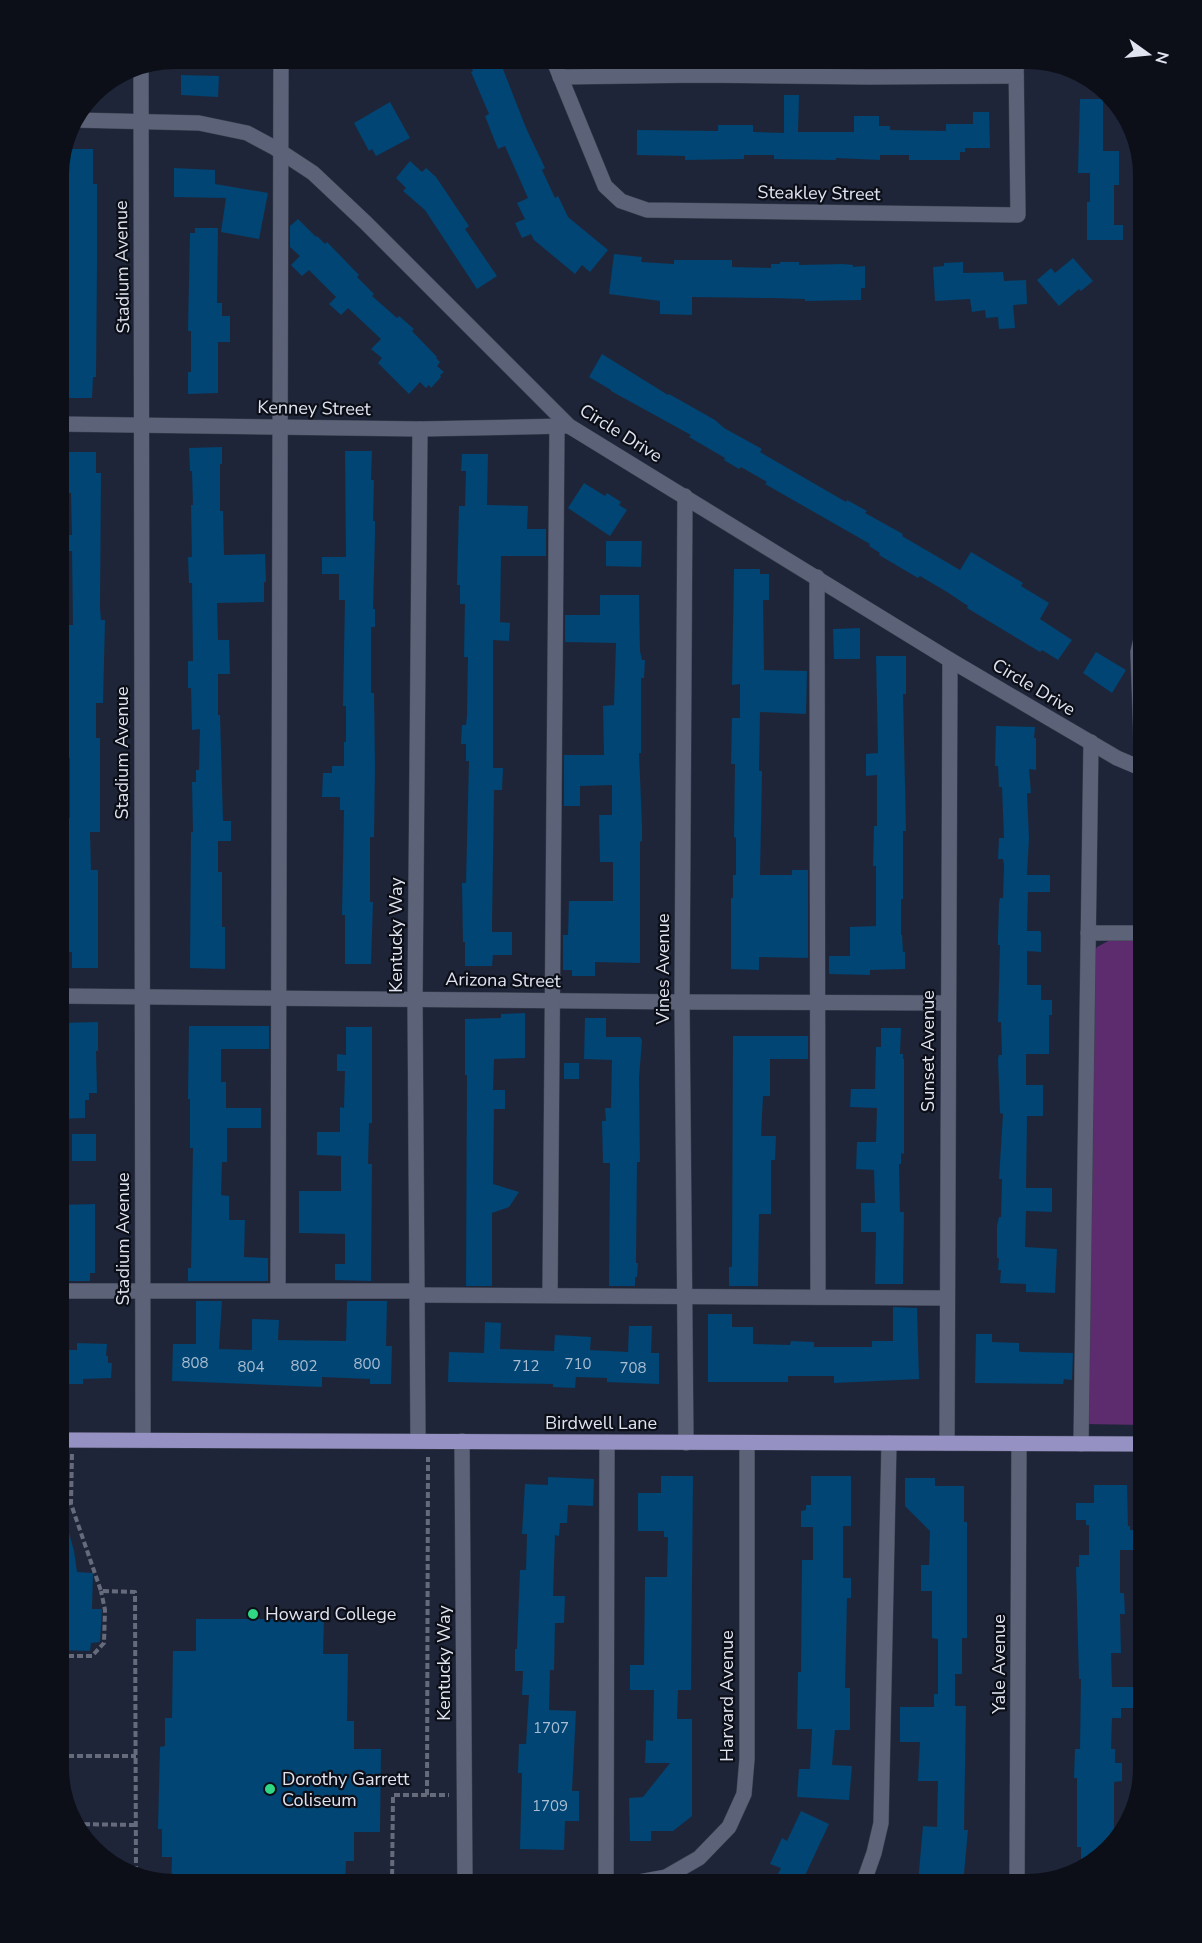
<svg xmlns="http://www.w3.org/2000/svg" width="1202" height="1943" font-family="'Nunito Sans',sans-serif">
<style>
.green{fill:#5c2c6e}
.building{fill:#004573}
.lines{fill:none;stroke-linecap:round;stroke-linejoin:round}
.minor-casing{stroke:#3d4151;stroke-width:16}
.major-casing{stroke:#3d4151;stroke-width:16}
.path{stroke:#666b7c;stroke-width:4;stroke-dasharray:6 3;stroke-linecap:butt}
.minor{stroke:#5c6379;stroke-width:15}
.major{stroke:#9691c3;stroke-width:15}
.poi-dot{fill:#30d883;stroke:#0c0f17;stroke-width:2}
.labels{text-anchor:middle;stroke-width:4.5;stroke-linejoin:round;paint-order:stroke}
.number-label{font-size:15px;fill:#a8bcd2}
.street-label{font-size:18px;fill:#e0e4f1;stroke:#0c0f17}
.poi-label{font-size:18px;fill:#e0e4f1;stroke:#0c0f17;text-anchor:start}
</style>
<rect width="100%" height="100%" fill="#1f2538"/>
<path class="green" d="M1143,936V1425L1085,1424L1090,961L1097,947L1112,939Z"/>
<g class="building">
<path d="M468,59H499L526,128L545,168L542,170L555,198L558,196L568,217L608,250L590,272L582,265L575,274L534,240L531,234L522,238L515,223L525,219L517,203L528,198L505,146L498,149L485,116L489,114L471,72L473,71Z"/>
<path d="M181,75L219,76L218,97L181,95Z"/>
<path d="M784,95H799L798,132H854V116H879V126H890V130L946,131V124H973V112H989L990,148H965V152H960V160H909V155H880V160L836,158V160L774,159V155H744V159L685,160V156L637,155V130L718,131V125H753V132L784,133Z"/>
<path d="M1080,99H1103V151H1119V185H1114V225H1123V240H1087V202H1090V173H1078Z"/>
<path d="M390,102L410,138L376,156L372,149L369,151L354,123Z"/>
<path d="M63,149H93V184H97V266L96,377H93L92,398H66L65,375H62V355H59V315H68V267H67L66,245H59V228H63V177H59Z"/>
<path d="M410,161L422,172L426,168L436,177L469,226L465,229L497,276L477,289L425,210L403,191L406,188L396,178Z"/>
<path d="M174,168L215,170V184L268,193L259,239L221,232L226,198L174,197Z"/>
<path d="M298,219L316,237L317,236L325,244L327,242L359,275L357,277L374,294L372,296L397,318L399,316L414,329L412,331L437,357L436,358L440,362L437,366L444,372L440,375L441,377L431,388L429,385L426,388L420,382L409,394L378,363L382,358L371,349L381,339L348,308L341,315L329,304L336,297L309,270L302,276L291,265L300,256L290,247V226Z"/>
<path d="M195,228H218L217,303H222V316H230V342H218V393L188,394V372H191V331H188L190,233H195Z"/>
<path d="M614,254L642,257L641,262L674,264V260H732V267L771,268V264H780V262H799V265L843,264L853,265V267L865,266V288H861V300L805,301V299L770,298L692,297V315L660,314V301L609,294Z"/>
<path d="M1073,258L1093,281L1081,291L1079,289L1059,306L1037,280L1051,268L1055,273Z"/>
<path d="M963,262V273L1003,272L1004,281L1026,280L1027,304L1013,305L1015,328L999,329L998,317L986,318L985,310L972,312L970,299L935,301L933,267L944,266V263Z"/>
<path d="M602,354L668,395L669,394L715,420L724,428L762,449L760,452L846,502L847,500L867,511L865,513L903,534L902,536L960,570L971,552L1023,583L1021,586L1049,603L1040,619L1072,640L1058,660L1042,650L1040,652L967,608L968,606L947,592L920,576L918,578L879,555L880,553L869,546L870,544L765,484L767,482L741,467L739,469L724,460L725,458L689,437L691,435L611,391V390L589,377Z"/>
<path d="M222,447V464H220V511H223L224,555L265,554L266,582H264V602L217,603L218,640H229L230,674H218V715H220L223,821H231V841H218V872H222V927H225V969L190,968L191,832H193L192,782H196V770H199L200,729L192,730L191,688H188V661H193L192,583H189L188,557H192L191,505H193L192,471H190L189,448Z"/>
<path d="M345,451H372L371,480H374L373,521H375V535L373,609H375V627H371V693H374L375,766L374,837H370V902H373L371,964H345V915H342L344,810H340V797H322L323,773H332V766H344V742H346V706H343L345,600H339V574H322V557H346Z"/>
<path d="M69,452H96V473H101L100,608L101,620H105L103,703H96V738H100V832H90L91,870H98V968H72V952H59V818H70V758H65L66,692H61V625H73L72,551H65L64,535H72L71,493H69Z"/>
<path d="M462,454H488L487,505L528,506L527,529H546V556H501L500,622L510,623L509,641L493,640V768H503L502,790H494L492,926V932H512V955H493L492,966H465V942H463L462,883H466L469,761H466V744H461L462,725H466L467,715L468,657H464L465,604H460V585H457L459,506H465L466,471H461Z"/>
<path d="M584,483L605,496L607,493L621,502L619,505L627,510L610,536L568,508Z"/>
<path d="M606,541H642L641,567L606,566Z"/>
<path d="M734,569H760V574H769V600H763L764,670L807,671L806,714L760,712L759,771H762L760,875H792V870H808V958L759,957V970L731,969V898H733V875H736V838L734,837L735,764H731L732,718H740V684L732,685Z"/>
<path d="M600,595H639L640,651L642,660H645L644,678H641V753H639L642,826V842L640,841V963L595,962V976H572V970H563V935H568L569,901H613V862H600L599,815H612V785L580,786V806H564V755H604L603,706L614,705L616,643L565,642V615H600Z"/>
<path d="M860,628V659H834L833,629Z"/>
<path d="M1096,652L1126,670L1112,693L1083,673Z"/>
<path d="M876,656H906V694H903L906,831H903V899H901V935H902L903,952H905V969L870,970V975L829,974V956H850V927L876,926V866H873L874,826H877V775L866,776V754L878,753Z"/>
<path d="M996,726L1035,727L1034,738H1036V770L1029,769L1031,793H1027L1029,838L1027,875H1050V892H1028L1027,931H1040L1041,933V952L1027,951V985H1041V1000H1052V1015H1049V1054H1026V1085H1043V1116H1027L1026,1188H1052V1212L1026,1211L1025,1247L1057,1249L1055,1293L1026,1292V1284L1000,1283L1001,1270H998L999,1258H997V1226L999,1217H1001L1002,1179H999L1003,1114L1000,1113L998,1059L999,1055H1002L1001,1022H998L1000,945H998V936L999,903L1000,898H1003L1004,865L1003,859H998L999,838H1004L1002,787H999L998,766H995Z"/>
<path d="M525,1013V1058L494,1059L493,1090H505V1109H494L493,1184L519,1192L509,1207L492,1213V1286H466L467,1075H465V1019L501,1018V1014Z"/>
<path d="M585,1018H606V1037H640L642,1040L639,1078L640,1162H637L636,1263H638L637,1277H635V1286H609L610,1163H603L602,1121H606L605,1108H611L612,1060L584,1059Z"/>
<path d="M98,1022V1051H96L97,1093H89V1100H85V1118L59,1119V1023Z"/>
<path d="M189,1026H269V1049H221V1082H226V1108H261V1128H227V1162H222L221,1195L229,1196V1220H245L244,1257L268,1258V1281H188V1268H191L193,1148H190V1099H188Z"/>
<path d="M346,1027H372V1123H369L368,1164H372L371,1281L335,1280V1264H345V1234L299,1233V1191H341V1156L317,1155V1132H340V1107L344,1108L345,1071H337V1054L346,1055Z"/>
<path d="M881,1028H901L900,1054H903V1059H904V1154L901,1153V1164H899L900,1212H904L903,1284H875L876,1232H861V1203H875L874,1170L856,1169L857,1142H876L877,1108L850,1107L851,1089H875L876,1047H881Z"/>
<path d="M733,1036H808V1059H770V1096H763L761,1136H776L775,1160H771V1214H759L758,1286H729V1267H732Z"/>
<rect x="564" y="1063" width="15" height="16"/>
<rect x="72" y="1134" width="24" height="27"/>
<path d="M95,1204V1273H90V1281H59V1205Z"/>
<path d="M196,1301H222L219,1349L252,1350V1319L279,1320L278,1340L346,1341L347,1301H387L386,1346H392L391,1384H370V1379L322,1377V1387L172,1381L173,1344H196Z"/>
<path d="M893,1307L917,1308L919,1379L834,1383V1376H788V1382H708V1314H732V1327H753V1344L790,1345L791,1341L814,1342V1347H872V1341H893Z"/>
<path d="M485,1322L501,1323L500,1349L554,1351L555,1335L591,1337L590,1350L628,1352L629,1326H652L651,1353H659V1384L607,1382V1378L576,1377L575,1388L553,1387V1384L448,1382L449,1352L484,1353Z"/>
<path d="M976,1334H992V1342L1019,1343V1351L1021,1352L1073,1353L1072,1380L1064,1379L1063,1384L975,1383Z"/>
<path d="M77,1343L107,1344L106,1356H108V1363H112L111,1378L83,1379V1384H60L61,1350H77Z"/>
<path d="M661,1476H693L691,1690H678L677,1719H692V1816L673,1831H651V1841H630L629,1798L643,1797L670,1763H645L646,1740L653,1741L654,1690H630V1665H644L645,1577H667L668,1537H664V1531H638V1493H661Z"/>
<path d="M811,1476H851V1526H843V1578H851V1598H847L845,1688H850V1730H835L832,1765L852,1766L849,1800L797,1797L799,1769H810L812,1729H797L798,1672H801L802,1560H813V1527H801V1511L806,1510V1505H811Z"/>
<path d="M548,1477L594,1479L593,1506L568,1505L567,1523H560L559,1536L555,1535L553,1596H565L564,1623H555L554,1670H550L549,1710L576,1711L572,1791H579V1821H565L564,1850L520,1849L522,1773H518L519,1744H526L529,1695H522L523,1671H515V1649H517L520,1570H526L527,1534H522L525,1484L548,1485Z"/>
<path d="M905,1478H935V1486H964V1522H967V1638H962V1674H955V1706H966L964,1830H968L963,1884L918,1883L923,1826L937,1827L938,1781H918L920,1742H900V1707H934V1694H938V1639L932,1638V1591H921V1565H929L930,1531L905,1506Z"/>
<path d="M1094,1485H1127L1128,1526H1130V1530H1143V1550H1120V1593H1124L1125,1614H1120L1121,1653H1111L1112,1687H1135V1708H1121V1718H1112L1111,1749H1115V1763H1122V1781L1114,1782V1829H1125L1124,1832L1081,1870V1847H1077V1778H1074L1075,1749H1080L1081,1679H1079L1076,1567H1079V1555H1089V1525H1086V1520H1076V1503H1094Z"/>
<path d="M63,1511L74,1551L77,1572L93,1573L92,1609H102L100,1642L91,1643L90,1651L59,1650V1512Z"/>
<path d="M196,1619H324L323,1654H348L347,1721H354V1749H381L380,1832H354V1861H346L345,1884H171L172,1857H162V1829H158L160,1747L165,1746V1718H172L173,1651H196Z"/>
<path d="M801,1811L829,1824L801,1884H796L777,1876L781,1868L770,1864L782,1838L787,1841Z"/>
</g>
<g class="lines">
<defs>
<g id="minor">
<path d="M553,59L605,186L621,201L647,210L1018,215L1016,59"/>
<path d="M141,65L143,1440"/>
<path d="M560,77L700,75L870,77L1016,76"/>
<path d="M75,120L199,123L247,133L275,148L313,173L366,223L569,426L950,660L1117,758L1143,769"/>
<path d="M59,424L420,429L566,426"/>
<path d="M685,496L682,1002L686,1443"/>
<path d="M817,577L818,1297"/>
<path d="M1142,769L1138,652L1143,631"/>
<path d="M1088,933H1143"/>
<path d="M59,996L682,1002L948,1003"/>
<path d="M278,1290L281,59"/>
<path d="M59,1291H417"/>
<path d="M417,1295L947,1298"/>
<path d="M550,1295L557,426"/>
<path d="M418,1441L415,999L420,429"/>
<path d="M462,1441L465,1884"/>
<path d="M947,1443L950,660"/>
<path d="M1081,1444L1091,742"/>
<path d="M465,1883L523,1884"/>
<path d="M606,1884L607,1442"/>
<path d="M628,1884L666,1877L699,1858L729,1827L744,1794L747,1759V1443"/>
<path d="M863,1884L874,1853L881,1823L889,1443"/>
<path d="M1017,1884L1019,1444"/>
</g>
<path id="major" d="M59,1440L1143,1444"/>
</defs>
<use href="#minor" class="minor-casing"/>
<use href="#major" class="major-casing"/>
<g class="path">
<path d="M72,1454L71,1504L101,1591L135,1592L136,1874"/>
<path d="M59,1656H92L104,1643L105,1610L101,1591"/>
<path d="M59,1756H136"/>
<path d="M427,1795L428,1457"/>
<path d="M75,1824L136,1825"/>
<path d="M392,1884L393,1795H449"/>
</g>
<use href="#minor" class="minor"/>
<use href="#major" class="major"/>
</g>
<g class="poi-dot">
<circle cx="253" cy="1614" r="6"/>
<circle cx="270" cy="1789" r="6"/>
</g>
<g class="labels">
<g class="number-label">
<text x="195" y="1368">808</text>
<text x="367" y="1369">800</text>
<text x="578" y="1369">710</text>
<text x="304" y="1371">802</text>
<text x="526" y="1371">712</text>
<text x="251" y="1372">804</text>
<text x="633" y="1373">708</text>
<text x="551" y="1733">1707</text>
<text x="550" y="1811">1709</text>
</g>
<g class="street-label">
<text transform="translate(819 193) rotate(1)" y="6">Steakley Street</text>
<text transform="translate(122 267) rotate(-91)" y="6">Stadium Avenue</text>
<text transform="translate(314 408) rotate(1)" y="6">Kenney Street</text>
<text transform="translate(621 433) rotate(32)" y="6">Circle Drive</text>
<text transform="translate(1034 687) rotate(31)" y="6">Circle Drive</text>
<text transform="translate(122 753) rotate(-90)" y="6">Stadium Avenue</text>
<text transform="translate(396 935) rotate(-90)" y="6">Kentucky Way</text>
<text transform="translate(663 969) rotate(-90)" y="6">Vines Avenue</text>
<text transform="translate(503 980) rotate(1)" y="6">Arizona Street</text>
<text transform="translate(928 1051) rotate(-90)" y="6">Sunset Avenue</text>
<text transform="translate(123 1239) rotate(-90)" y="6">Stadium Avenue</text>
<text x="601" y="1429">Birdwell Lane</text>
<text transform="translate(444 1663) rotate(-90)" y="6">Kentucky Way</text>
<text transform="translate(999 1664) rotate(-90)" y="6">Yale Avenue</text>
<text transform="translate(727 1696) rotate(-90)" y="6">Harvard Avenue</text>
</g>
<g class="poi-label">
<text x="265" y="1620">Howard College</text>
<text x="282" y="1785">Dorothy Garrett<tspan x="282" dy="21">Coliseum</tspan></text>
</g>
</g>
<path d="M0 0H1202V1943H0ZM175 69H1027A106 106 0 0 1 1133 175V1768A106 106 0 0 1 1027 1874H175A106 106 0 0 1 69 1768V175A106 106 0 0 1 175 69Z" fill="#0c0f17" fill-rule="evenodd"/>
<g transform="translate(1148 54) rotate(105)" stroke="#0c0f17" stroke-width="4.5" paint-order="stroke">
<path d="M0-4.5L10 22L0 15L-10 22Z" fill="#e0e4f1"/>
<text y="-9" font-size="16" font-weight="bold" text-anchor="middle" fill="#e0e4f1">N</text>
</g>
</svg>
